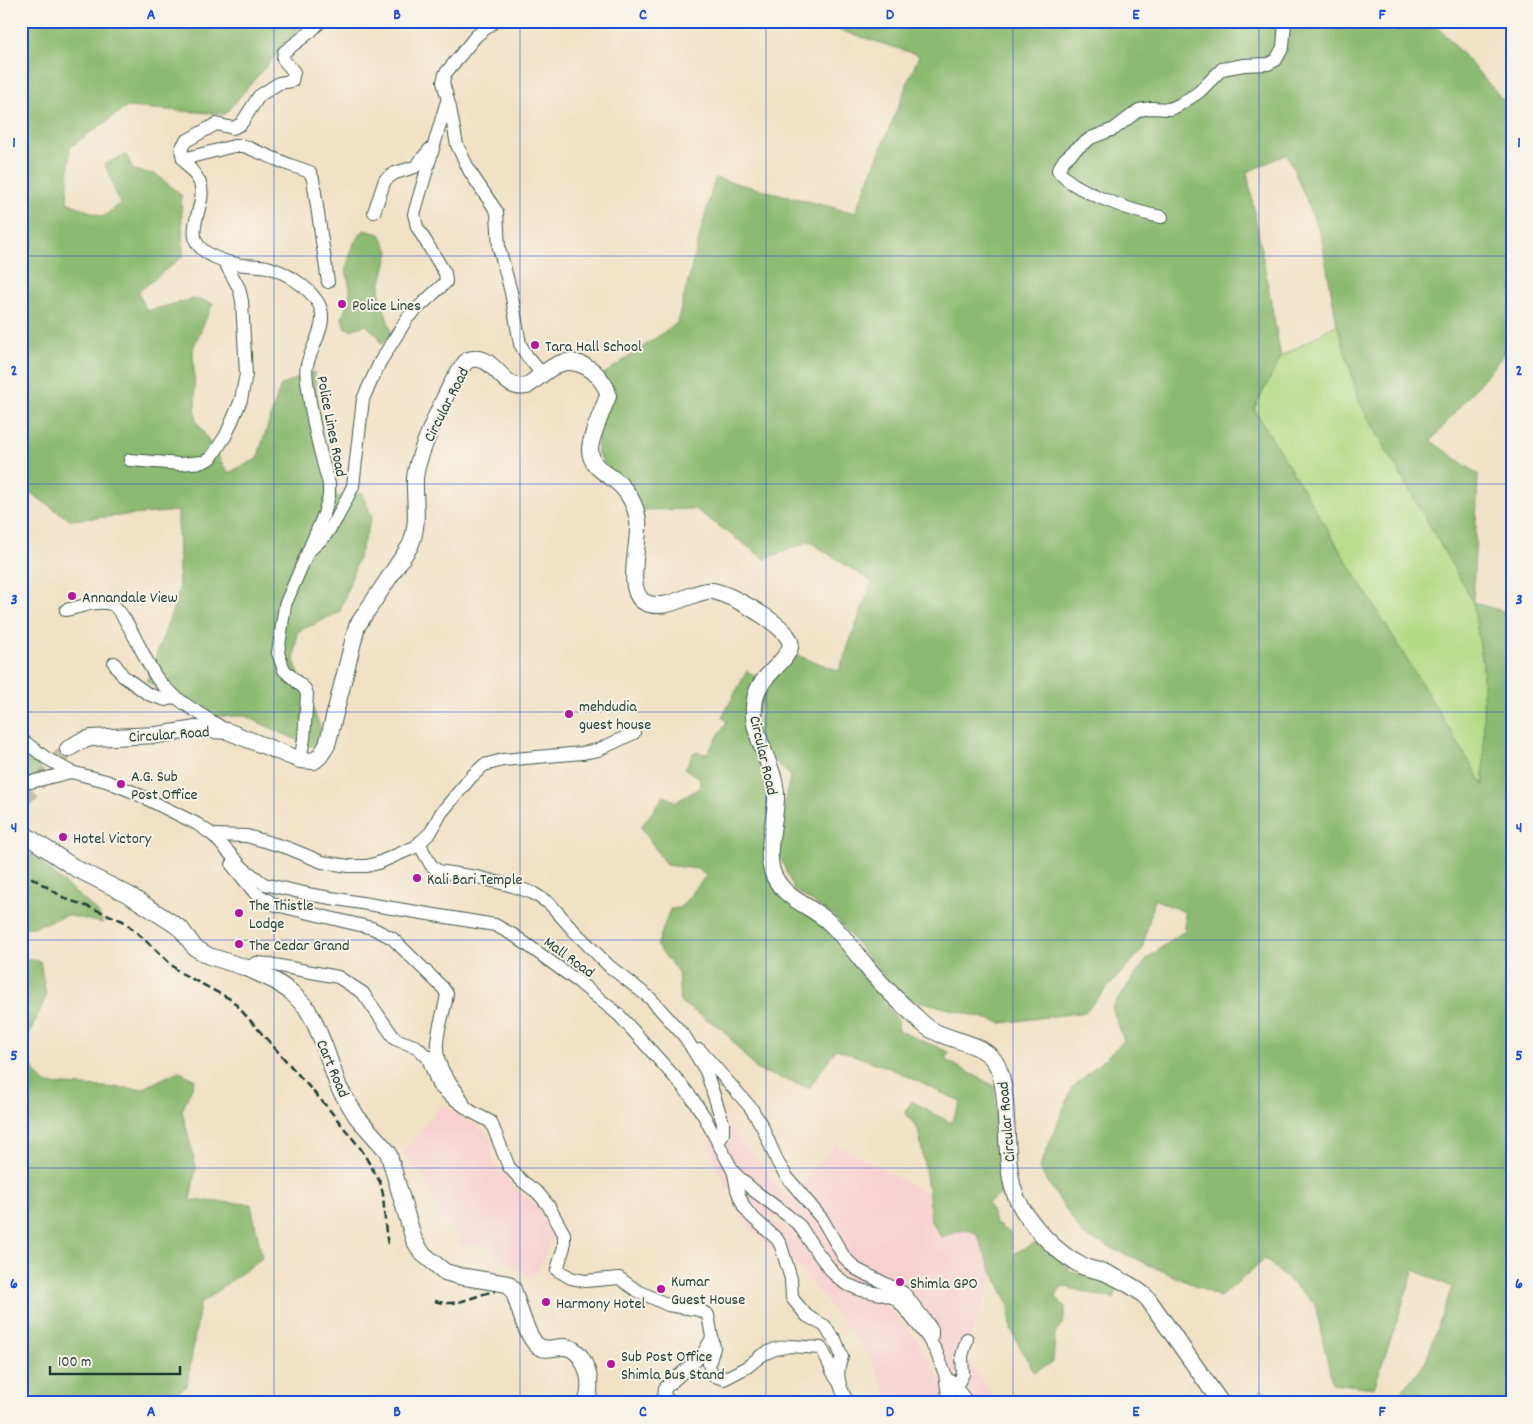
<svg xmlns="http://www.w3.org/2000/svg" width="1533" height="1424" font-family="Dekko,sans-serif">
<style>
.built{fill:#f7d0cf}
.green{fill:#b2da84;stroke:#688c5c}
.forest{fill:#8dba72;stroke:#567c53;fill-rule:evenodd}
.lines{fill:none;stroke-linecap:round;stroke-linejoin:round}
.major-tunnel{stroke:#c7c0a8;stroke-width:16;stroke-dasharray:16 8;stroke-linecap:butt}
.minor-casing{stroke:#3e564a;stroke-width:14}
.major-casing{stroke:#3e564a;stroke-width:18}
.minor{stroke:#fff;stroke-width:12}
.major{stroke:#fff;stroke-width:16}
.rail{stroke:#1f3d34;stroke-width:2.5;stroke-dasharray:8 4;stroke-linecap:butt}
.grid{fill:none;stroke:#1d4ed8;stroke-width:1;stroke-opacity:0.55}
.poi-dot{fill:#b5179e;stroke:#f7f3e8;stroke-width:2}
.labels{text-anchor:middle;stroke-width:4;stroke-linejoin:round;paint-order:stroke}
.poi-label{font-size:16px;fill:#1f3d34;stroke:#f7f3e8;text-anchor:start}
.street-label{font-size:16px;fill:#1f3d34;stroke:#f7f3e8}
.neatline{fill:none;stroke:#1d4ed8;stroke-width:2}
.grid-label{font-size:16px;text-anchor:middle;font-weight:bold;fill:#1d4ed8}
</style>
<rect width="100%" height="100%" fill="#f7f3e8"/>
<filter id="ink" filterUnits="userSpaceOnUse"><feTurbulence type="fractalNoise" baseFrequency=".02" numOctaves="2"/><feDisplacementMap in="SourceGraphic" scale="10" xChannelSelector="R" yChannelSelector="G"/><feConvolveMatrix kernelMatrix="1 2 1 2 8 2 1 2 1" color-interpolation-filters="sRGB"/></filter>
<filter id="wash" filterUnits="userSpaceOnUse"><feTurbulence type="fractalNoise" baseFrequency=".0096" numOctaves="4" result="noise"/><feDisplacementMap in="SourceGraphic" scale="20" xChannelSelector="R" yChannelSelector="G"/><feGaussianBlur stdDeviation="1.12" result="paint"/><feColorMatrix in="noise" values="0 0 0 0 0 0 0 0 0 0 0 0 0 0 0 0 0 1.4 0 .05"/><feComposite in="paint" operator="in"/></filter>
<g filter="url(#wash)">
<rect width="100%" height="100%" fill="#f1e1c5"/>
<g class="built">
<path d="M442,1104L475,1124L491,1140L493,1162L521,1194L536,1204L553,1236L534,1279L495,1255L485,1245H458L462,1238L442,1219L428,1184L419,1170L402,1153Z"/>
<path d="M706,1121L731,1128L789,1197L836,1144L929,1195L931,1222L967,1229L977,1234L994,1276L964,1354L997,1403H973L887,1296L849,1282L798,1222L767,1216L745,1205L725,1183L712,1157Z"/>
<path d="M732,1197L744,1210L798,1232L839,1289L881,1302L892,1311L918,1341L938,1375L962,1403H891L868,1353L789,1256L769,1247L743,1220Z"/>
</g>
<path class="green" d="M1337,324L1360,403L1473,602L1483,665L1484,787L1254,409L1281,357Z"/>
<g class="forest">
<path d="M21,21H305L225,114L127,107L70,147L67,202L103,217L120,204L105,164L126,155L133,170L157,175L181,195L183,256L138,292L147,311L193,299L213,303L193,348L196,420L228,473L257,459L281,385L314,372L323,453L337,497L361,493L372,517L340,612L297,632L294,661L320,727L321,742L310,746L245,716H196L147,681L179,592L178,511L70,520L21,486Z"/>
<path d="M810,21H1386L1392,34L1410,21H1433L1512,110V321L1504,354L1431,441L1478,474L1473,602L1512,614V1403H1401L1398,1395L1425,1363L1452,1287L1414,1270L1374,1388L1332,1383L1315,1304L1265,1259L1220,1297L1083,1235L1039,1169L1072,1088L1124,1041L1112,1007L1148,958L1185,930V912L1154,899L1142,950L1085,1012L1002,1023L900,996L834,916L794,890L776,847L790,776L756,742L765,689L748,743L779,777L767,852L782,894L826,923L899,1022L897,1030L949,1052L946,1060L994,1086L1000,1176L1005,1191L988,1203L996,1224L1010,1233L1013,1254L1041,1240L1072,1272L1118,1287L1114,1299L1061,1286L1056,1297L1065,1307L1063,1323L1055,1334L1053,1362L1034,1372L1011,1330L1009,1304L990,1267L977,1234L967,1229L941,1237L931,1222L929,1195L919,1131L905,1112L912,1101L951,1123L961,1102L892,1069L836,1049L809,1088L757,1070L722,1029L680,1002L678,972L657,946L670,909L680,908L706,876L698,869L666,865L641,827L664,796L676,802L700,788V778L685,769L694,752L707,754L727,721L722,717L747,671L766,683L791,653L839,671L872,582L809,541L765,559L695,509L638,510L598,454L597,379L677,323L715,178L855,213L919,55ZM1287,154L1321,235L1337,324L1360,403L1473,602L1483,665L1484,786L1254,409L1281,357L1247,172Z"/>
<path d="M364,230L380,234L389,251L379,291L391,332L385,342L381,344L378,336L366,325L350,330L345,327L342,318L349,300L350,289L346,268L354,243Z"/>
<path d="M21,750L35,760L44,773L26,779L21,770Z"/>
<path d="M21,852L36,857L59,879L98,912L103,923L66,915L34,927L21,928Z"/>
<path d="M21,958L40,961L46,996L21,1054L45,1084L142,1089L178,1071L195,1080L182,1111L196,1167L190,1200L251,1204L262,1258L200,1304L187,1386L159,1403H21Z"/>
<path d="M1261,1389L1286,1403H1253Z"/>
</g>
</g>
<g filter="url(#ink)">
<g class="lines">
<path class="major-tunnel" d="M21,802L68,749"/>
<defs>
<g id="minor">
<path d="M495,21L476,36L445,74L443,82L450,108L457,145L470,172L497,212L499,248L511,292L520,344L527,356L543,375"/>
<path d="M183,159L234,146H244L290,165L310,172L313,179L328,282"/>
<path d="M374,212L385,180L395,173L415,167L430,149"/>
<path d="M1162,217C1137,213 1071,191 1058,170L1064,160L1076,149L1091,138L1114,129L1139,110L1151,108L1170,109L1179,105L1199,92L1222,69L1244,65L1268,64L1276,60L1283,47L1285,21"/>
<path d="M130,460L180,464L203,462L211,458L226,435L241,400L246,374L242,301L239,288L224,261"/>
<path d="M311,549L325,536L337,518L353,486L363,399L380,362L408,317L446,282L445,273L417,227L414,214L446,104L448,102"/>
<path d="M66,610C80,607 98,600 111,604C125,609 147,667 159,681C177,702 204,716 227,731"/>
<path d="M114,663L123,676L148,694L166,700L171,698L172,693"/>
<path d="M21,739L46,758L71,772L106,781L131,791L197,824L213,835L243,868L264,884L313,895L495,925L515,936L580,983L619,1015L680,1083L692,1098L704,1116L734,1173L753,1190L787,1215L800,1226L814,1248L834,1274L846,1284L861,1290L885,1295L895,1298L900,1303L926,1335L936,1351L945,1374L949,1403"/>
<path d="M300,760L304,739L307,694L305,689L284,670L278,653L285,605L324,514L329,496V484C320,453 312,420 308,388C307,381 305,372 307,365C312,344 331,321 317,301C306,285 285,272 267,267C257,265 246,266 237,264C224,262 204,255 197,243C188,225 207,202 200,183C195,170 172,156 186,141L216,124L233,128L241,124L259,96L279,83L292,81L294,72L283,59L284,52L310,32L321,21"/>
<path d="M21,782H31L71,772"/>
<path d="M213,835L247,836L288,848L322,862L349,866H367L378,863L415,847L431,832L441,813L472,776L484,765L503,760L582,753L598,750L634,733"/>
<path d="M420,842L423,851L431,865L438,871L477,877L513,886L533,893L550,904L575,932L609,966L650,998L685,1037L706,1071L723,1123V1133L718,1144"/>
<path d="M232,865L255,893L276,905L372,928L392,938L443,988L447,994C443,1022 429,1044 443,1071C449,1083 460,1092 464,1105"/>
<path d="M247,968L256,963L269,964L338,977L363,993L395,1039L417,1047L428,1058L438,1085L450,1096L472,1112L491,1122L509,1167L522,1181L538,1193L548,1205L564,1234V1247L557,1270L571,1278L585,1281L619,1278L636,1290L668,1305L700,1310L708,1315L714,1348L709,1364L712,1375L724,1379L747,1367L762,1355L775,1349L790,1346L821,1348C829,1359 830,1372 839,1382"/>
<path d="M700,1050L751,1108L762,1126L778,1163L787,1177L822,1219L844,1257L856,1269L904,1293L926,1321L932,1330V1336"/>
<path d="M734,1173L737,1190L744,1207L751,1216L777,1239L781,1246L791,1279L792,1298L807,1316L825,1326L831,1336L835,1339L842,1357C834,1374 840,1388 848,1403"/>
<path d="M951,1381L968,1403"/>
<path d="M956,1387L963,1374L962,1356L967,1339"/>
<path d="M673,1403L664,1397L665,1388L702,1355L711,1340"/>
</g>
<g id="major">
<path d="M68,749L79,742L91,738L157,735L196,729L227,731L300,760L314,761L320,756L327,745L357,626L410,546C420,523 414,502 415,478C417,456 452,374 468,360C496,351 500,392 527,386C537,379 548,368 559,364C572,358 589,366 598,376C603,383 608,388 608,396C603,410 590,437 590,450C591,468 606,472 617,482C628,491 636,506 638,520C641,540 623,593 646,603C667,611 687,594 707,591C722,588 779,622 787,636C790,640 791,642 790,647C787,661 762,676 757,692C744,730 775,761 776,795C777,819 763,854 774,876C786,901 813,906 831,924C846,939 858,956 871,972C885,988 900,1003 916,1017C920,1021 925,1026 930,1029C949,1041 977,1041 992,1058C1014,1080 1000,1164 1017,1199C1029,1224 1056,1253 1082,1266C1089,1269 1098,1270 1106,1273C1121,1280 1136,1287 1148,1299L1221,1403"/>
<path d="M21,832L75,868L129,895L171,922L181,929L195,948L209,956L247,968L275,981L291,992L306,1007L314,1021L324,1045L339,1088L357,1117L388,1152L414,1240L422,1253L445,1272L459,1276L508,1284L513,1289C518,1303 526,1337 538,1346C546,1352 556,1346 565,1347C583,1349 591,1376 589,1391C589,1395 587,1399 586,1403"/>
</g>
</defs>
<use href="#minor" class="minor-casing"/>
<use href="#major" class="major-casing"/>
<use href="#minor" class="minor"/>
<use href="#major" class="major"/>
<g class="rail">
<path d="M21,871L66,899L92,908L123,921L143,938L179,972L232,1000L328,1108L361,1149L380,1182L383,1194L386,1234L388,1244"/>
<path d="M435,1301C455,1308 475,1295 495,1291"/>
</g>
</g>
</g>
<path class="grid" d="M274,21V1403M520,21V1403M766,21V1403M1013,21V1403M1259,21V1403M21,256H1512M21,484H1512M21,712H1512M21,940H1512M21,1168H1512"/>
<g class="poi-dot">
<circle cx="342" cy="304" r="5"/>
<circle cx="535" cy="345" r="5"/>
<circle cx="72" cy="596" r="5"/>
<circle cx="569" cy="714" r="5"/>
<circle cx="121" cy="784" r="5"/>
<circle cx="63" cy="837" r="5"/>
<circle cx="417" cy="878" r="5"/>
<circle cx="239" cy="913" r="5"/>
<circle cx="239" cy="944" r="5"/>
<circle cx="900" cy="1282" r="5"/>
<circle cx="661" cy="1289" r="5"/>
<circle cx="546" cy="1302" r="5"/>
<circle cx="611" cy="1364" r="5"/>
</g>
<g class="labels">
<g class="poi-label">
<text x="352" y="310">Police Lines</text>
<text x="545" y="351">Tara Hall School</text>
<text x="82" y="602">Annandale View</text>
<text x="579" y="711">mehdudia<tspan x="579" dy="18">guest house</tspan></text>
<text x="131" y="781">A.G. Sub<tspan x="131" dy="18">Post Office</tspan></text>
<text x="73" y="843">Hotel Victory</text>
<text x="427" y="884">Kali Bari Temple</text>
<text x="249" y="910">The Thistle<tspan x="249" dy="18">Lodge</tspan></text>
<text x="249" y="950">The Cedar Grand</text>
<text x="671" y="1286">Kumar<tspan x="671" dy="18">Guest House</tspan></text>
<text x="910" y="1288">Shimla GPO</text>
<text x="556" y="1308">Harmony Hotel</text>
<text x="621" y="1361">Sub Post Office<tspan x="621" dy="18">Shimla Bus Stand</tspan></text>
</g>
<g class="street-label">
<text transform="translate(445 404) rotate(-63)" y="6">Circular Road</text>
<text transform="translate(333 426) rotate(79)" y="6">Police Lines Road</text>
<text transform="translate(169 733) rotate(-4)" y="6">Circular Road</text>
<text transform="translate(765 755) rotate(77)" y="6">Circular Road</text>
<text transform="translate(570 956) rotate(36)" y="6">Mall Road</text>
<text transform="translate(334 1068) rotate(67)" y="6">Cart Road</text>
<text transform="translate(1005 1122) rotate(-95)" y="6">Circular Road</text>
</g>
</g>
<rect width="1533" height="1424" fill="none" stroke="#f7f3e8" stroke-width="55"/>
<path d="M50 1366v8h130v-8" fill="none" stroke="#1f3d34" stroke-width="2.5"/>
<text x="58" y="1366" font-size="15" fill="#1f3d34" stroke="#f7f3e8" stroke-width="4" paint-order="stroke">100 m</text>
<rect x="28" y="28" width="1478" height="1368" class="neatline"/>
<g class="grid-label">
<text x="151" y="19">A</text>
<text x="397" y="19">B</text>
<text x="643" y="19">C</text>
<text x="890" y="19">D</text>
<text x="1136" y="19">E</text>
<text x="1382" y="19">F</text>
<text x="14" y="147">1</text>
<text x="1519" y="147">1</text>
<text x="14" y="375">2</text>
<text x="1519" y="375">2</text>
<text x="14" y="604">3</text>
<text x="1519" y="604">3</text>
<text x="14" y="832">4</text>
<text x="1519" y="832">4</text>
<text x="14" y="1060">5</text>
<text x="1519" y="1060">5</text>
<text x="14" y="1288">6</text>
<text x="1519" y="1288">6</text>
<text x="151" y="1416">A</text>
<text x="397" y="1416">B</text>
<text x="643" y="1416">C</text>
<text x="890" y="1416">D</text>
<text x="1136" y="1416">E</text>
<text x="1382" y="1416">F</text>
</g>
</svg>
